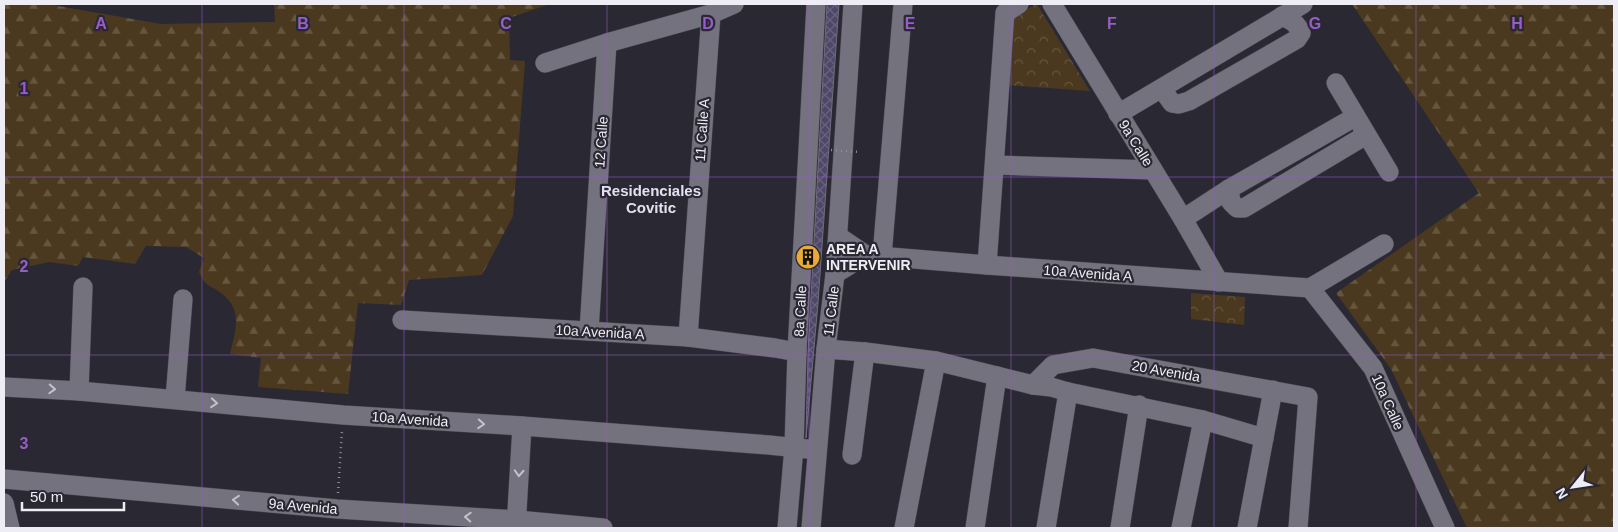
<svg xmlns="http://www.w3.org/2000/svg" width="1618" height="532" font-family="Arial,sans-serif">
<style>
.forest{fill:url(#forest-firs)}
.park{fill:url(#park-crowns)}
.building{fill:url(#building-cross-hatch);stroke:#6f6d7a}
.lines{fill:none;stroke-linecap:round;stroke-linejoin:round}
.minor-casing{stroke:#48464f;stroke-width:20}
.path{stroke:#908f98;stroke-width:2.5;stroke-dasharray:1 4;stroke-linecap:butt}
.minor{stroke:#74727f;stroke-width:19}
.path-bridge{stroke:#908f98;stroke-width:2.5;stroke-dasharray:1 4;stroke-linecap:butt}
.oneway{stroke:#c3c2cc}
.grid{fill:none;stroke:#985ccc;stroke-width:1;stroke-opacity:0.55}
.labels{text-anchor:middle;stroke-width:4.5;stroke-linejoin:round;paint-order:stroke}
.street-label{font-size:14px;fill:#eeedf5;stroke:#2a2833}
.poi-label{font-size:14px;font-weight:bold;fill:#eeedf5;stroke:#2a2833;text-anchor:start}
.neighbourhood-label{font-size:15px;font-weight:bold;fill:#e3e0f0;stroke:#2a2833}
.grid-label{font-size:16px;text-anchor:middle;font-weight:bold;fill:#985ccc;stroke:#2a2833;stroke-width:4.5;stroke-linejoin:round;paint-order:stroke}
</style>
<defs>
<pattern id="forest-firs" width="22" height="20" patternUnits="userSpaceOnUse" patternTransform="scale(1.25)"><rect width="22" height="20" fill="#4a391e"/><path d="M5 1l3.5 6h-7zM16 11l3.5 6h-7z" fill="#64563f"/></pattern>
<pattern id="park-crowns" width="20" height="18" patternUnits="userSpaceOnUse" patternTransform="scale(1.25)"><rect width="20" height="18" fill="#4a391e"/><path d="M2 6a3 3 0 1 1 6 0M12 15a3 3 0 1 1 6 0" fill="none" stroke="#64563f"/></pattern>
<pattern id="building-cross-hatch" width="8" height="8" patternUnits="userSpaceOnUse" patternTransform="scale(1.25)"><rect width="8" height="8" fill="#4e4767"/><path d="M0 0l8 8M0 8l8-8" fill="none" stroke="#68627d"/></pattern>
</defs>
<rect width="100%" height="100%" fill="#2a2833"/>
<g class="forest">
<path d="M4,4H47L161,24L275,22L274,4H550L509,18L510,60L525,61L513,216L482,275L409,280L401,305L358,303L348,394L258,387L261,358L230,354C235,331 244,310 221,293C208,283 207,289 199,272L204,258L186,247L146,246L135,264L83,257L78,266L49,262L12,270L4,282Z"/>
<path d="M1352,4H1614V528H1467L1391,369L1336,293L1479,193Z"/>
</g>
<g class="park">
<path d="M1036,4H1037L1090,91L1005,85L1010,19Z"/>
<path d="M1191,293L1245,297L1244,325L1191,319Z"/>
</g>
<path class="building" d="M827,4H839L818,303L806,438L808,352Z"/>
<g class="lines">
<defs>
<g id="minor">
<path d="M1052,4L1183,219L1219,282"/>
<path d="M545,63L607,43L711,14L734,4"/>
<path d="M1336,83L1389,172"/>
<path d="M1163,88L1167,96L1172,103L1179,104L1189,101L1297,39L1301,33C1297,23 1292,21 1282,16"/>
<path d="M1118,114L1303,4"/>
<path d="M995,165L1153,170"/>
<path d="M1229,189L1231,202L1237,208H1244L1366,135"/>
<path d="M1183,219L1229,189L1355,117"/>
<path d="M838,236L866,255L987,265L1310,288"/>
<path d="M882,256L903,4"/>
<path d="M987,265L1005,13L1019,4"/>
<path d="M835,274L866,255"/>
<path d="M1310,288L1373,368L1445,528"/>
<path d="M1310,288L1384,244"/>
<path d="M402,320L688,337L775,348L797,352"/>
<path d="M589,331L607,43"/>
<path d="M688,337L711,14"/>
<path d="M826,349L865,352L936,361L1033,385L1051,387L1068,392L1203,420L1264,438"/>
<path d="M1033,385L1053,365L1093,358L1308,397L1298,528"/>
<path d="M4,387L79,391L343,415L522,426L769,445L817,450"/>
<path d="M79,391L83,287"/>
<path d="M175,399L183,299"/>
<path d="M852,455L865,352"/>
<path d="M4,479L337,509L517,520L603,528"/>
<path d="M4,503L10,528"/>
<path d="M516,528L522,426"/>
<path d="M787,528L794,447L797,352L816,4"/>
<path d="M811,528L826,349L835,274L853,4"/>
<path d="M904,528L936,361"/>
<path d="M975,528L997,376"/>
<path d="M1046,528L1068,392"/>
<path d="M1120,528L1139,405"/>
<path d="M1181,528L1203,420"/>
<path d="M1247,528L1273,390"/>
</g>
</defs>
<use href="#minor" class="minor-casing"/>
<path class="path" d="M338,493L342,431"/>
<use href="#minor" class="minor"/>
<path class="path-bridge" d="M831,150L859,152"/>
</g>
<defs><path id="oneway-chevron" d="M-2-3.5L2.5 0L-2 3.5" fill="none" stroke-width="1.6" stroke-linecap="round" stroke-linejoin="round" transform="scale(1.25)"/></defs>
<g class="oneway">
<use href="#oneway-chevron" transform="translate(52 389) rotate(3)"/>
<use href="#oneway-chevron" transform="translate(214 403) rotate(5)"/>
<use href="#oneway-chevron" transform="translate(481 424) rotate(4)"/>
<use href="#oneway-chevron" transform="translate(519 473) rotate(93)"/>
<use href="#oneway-chevron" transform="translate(236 500) rotate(-175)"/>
<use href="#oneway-chevron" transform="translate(468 517) rotate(-177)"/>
</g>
<path class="grid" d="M202,4V528M404,4V528M607,4V528M809,4V528M1011,4V528M1214,4V528M1416,4V528M4,177H1614M4,355H1614"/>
<defs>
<symbol id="building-disc" viewBox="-11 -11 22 22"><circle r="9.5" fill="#e9aa38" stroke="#2a2833"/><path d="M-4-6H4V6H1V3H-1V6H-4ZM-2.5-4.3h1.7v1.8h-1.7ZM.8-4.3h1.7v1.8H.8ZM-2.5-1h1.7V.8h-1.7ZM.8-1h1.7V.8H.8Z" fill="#111"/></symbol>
</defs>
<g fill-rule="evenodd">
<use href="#building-disc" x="794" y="243" width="28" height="28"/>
</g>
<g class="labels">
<g class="street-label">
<text transform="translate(702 130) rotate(-86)" y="5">11 Calle A</text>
<text transform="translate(601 142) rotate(-86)" y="5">12 Calle</text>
<text transform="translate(1136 143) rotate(58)" y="5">9a Calle</text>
<text transform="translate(1088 273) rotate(4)" y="5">10a Avenida A</text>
<text transform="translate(800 311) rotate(-87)" y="5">8a Calle</text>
<text transform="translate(831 311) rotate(-83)" y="5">11 Calle</text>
<text transform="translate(600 332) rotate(3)" y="5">10a Avenida A</text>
<text transform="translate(1166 371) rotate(10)" y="5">20 Avenida</text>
<text transform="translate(1388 402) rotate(66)" y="5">10a Calle</text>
<text transform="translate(410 419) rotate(4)" y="5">10a Avenida</text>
<text transform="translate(303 506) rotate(5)" y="5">9a Avenida</text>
</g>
<g class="poi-label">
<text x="826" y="254">AREA A<tspan x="826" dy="16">INTERVENIR</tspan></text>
</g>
<g class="neighbourhood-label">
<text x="651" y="196">Residenciales<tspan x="651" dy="17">Covitic</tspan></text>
</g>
</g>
<g class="grid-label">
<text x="101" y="29">A</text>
<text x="303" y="29">B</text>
<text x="506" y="29">C</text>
<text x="708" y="29">D</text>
<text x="910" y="29">E</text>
<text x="1112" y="29">F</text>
<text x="1315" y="29">G</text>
<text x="1517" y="29">H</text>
<text x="24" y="94">1</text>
<text x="24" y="272">2</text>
<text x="24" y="449">3</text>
</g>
<rect width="1618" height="532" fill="none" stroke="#eeedf5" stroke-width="10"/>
<g transform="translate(1573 487) rotate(240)" stroke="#2a2833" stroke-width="4" paint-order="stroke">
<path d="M0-4L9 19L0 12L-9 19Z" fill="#eeedf5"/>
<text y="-8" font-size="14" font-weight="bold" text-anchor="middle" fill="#eeedf5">N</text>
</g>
<path d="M22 502v8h102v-8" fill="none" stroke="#eeedf5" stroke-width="2.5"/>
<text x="30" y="502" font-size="15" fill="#eeedf5" stroke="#2a2833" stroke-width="4" paint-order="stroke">50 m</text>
</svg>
